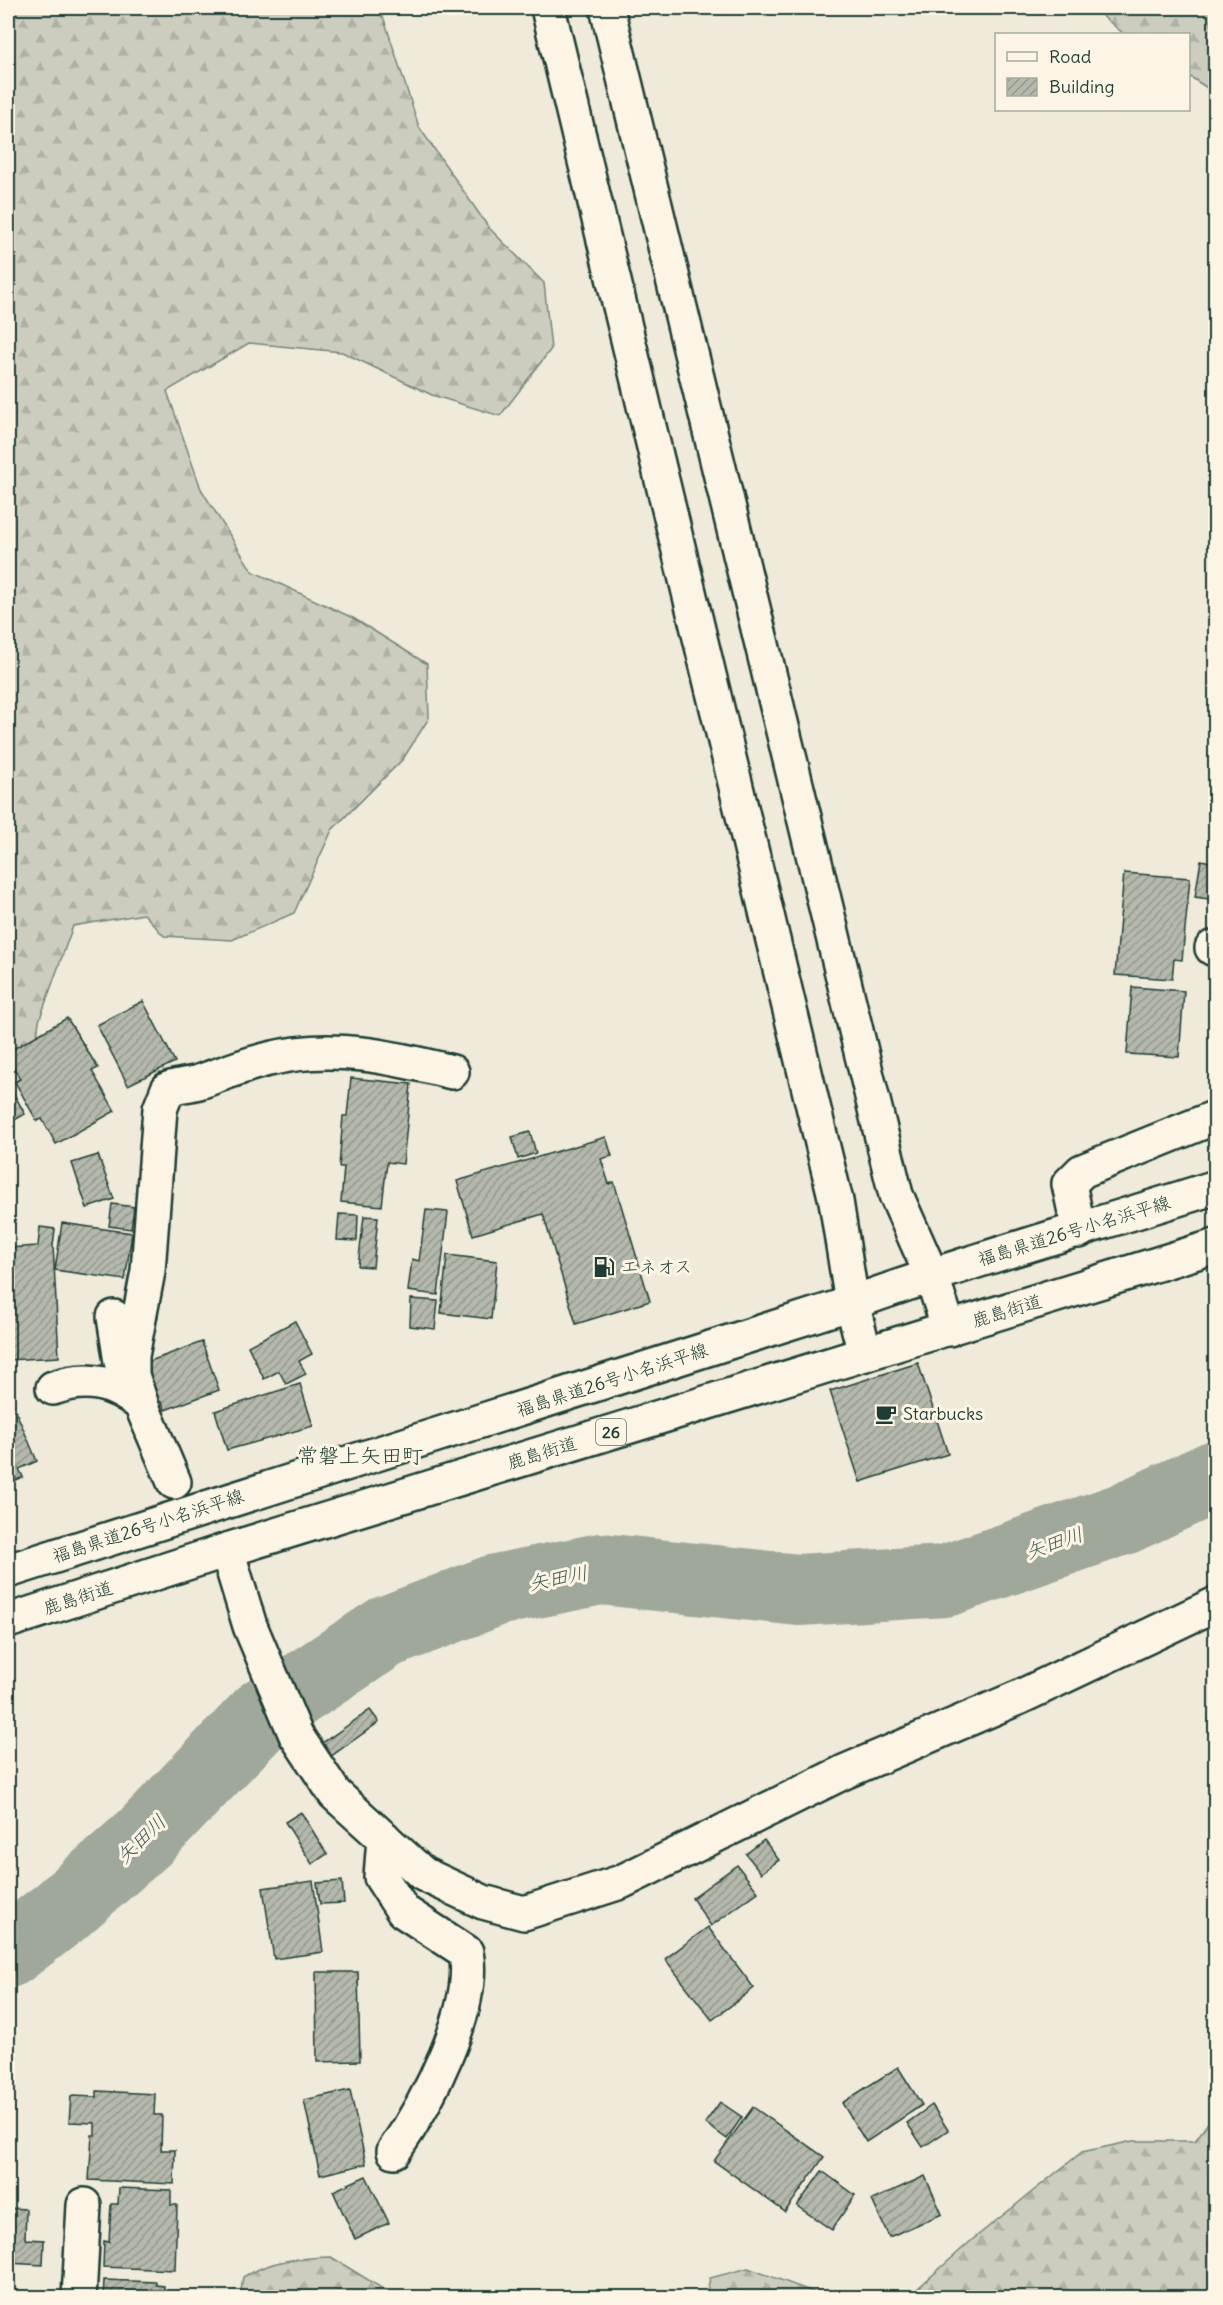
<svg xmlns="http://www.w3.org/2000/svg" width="1223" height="2305" font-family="Delius,'Klee One',sans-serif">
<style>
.forest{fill:url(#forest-firs);stroke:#76857a;stroke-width:1.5}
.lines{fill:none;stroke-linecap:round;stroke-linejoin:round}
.river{stroke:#9fa89a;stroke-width:72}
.building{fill:url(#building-hatch);stroke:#1f3d34;stroke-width:1.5}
.minor-casing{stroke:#1f3d34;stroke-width:38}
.major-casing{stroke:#1f3d34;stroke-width:38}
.minor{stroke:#fcf5e5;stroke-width:33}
.major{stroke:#fcf5e5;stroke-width:33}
.labels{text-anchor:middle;stroke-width:6;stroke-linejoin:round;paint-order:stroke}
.shield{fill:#fcf5e5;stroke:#617469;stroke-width:1.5}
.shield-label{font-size:16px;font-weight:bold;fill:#1f3d34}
.street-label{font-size:18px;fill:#1f3d34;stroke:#fcf5e5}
.poi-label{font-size:18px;fill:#1f3d34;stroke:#fcf5e5;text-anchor:start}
.water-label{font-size:20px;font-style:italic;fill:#455d53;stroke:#fcf5e5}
.quarter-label{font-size:21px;fill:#1f3d34;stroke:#fcf5e5}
</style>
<defs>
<pattern id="forest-firs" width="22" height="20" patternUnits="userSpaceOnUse" patternTransform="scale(1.5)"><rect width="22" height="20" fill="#cccdbf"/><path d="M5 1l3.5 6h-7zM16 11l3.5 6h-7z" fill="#afb1a5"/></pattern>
<pattern id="building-hatch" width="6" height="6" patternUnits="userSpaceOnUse" patternTransform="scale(1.5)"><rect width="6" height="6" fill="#b5b9ad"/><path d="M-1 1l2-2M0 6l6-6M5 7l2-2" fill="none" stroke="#93988e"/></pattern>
</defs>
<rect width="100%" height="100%" fill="#efeada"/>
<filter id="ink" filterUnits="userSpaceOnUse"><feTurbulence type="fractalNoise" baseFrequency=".0167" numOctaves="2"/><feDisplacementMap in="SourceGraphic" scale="12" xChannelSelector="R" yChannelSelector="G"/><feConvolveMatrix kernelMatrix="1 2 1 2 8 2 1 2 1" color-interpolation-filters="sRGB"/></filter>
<g filter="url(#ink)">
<g class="forest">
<path d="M18,8H375L384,19L419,127L489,228L544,283L551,349L500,416L432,395L342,352L249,343L167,391L201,489L252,571L353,618L427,664L429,718L403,759L332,830L294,913L232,940L164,936L144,914L73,926L39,1021L33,1071L8,1086V33Z"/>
<path d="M1093,8H1215V93L1189,76L1188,34H1124Z"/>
<path d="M1215,2113V2297H904H908L972,2240L1082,2152L1133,2141H1195Z"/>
<path d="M331,2257L396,2297H240L243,2277C272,2260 298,2258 331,2257Z"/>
<path d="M748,2268L827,2297H706L710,2278Z"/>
</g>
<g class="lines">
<path class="river" d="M8,1952L59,1913L144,1838L265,1712L386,1632L496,1590L601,1569L799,1590L945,1581L1123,1519L1216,1476"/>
</g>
<g class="building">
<path d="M1201,860L1216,863V900L1195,897Z"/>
<path d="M1124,873L1190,878L1182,960L1174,959L1172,979L1115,975Z"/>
<path d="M1132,987L1184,991L1179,1057L1127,1054Z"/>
<path d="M143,1001L175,1062L128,1085L97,1025Z"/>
<path d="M67,1018L98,1068L92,1071L115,1111L56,1144L42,1119L37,1121L15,1082L20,1079L8,1057V1052Z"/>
<path d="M351,1078L411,1084L403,1164L387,1162L382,1206L341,1202L344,1167H339L343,1116H347Z"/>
<path d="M8,1083L25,1114L8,1124Z"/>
<path d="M530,1132L536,1153L518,1159L512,1137Z"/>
<path d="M606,1137L612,1156L601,1159L609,1184L614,1182L650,1301L576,1324L543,1214L473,1235L457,1181Z"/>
<path d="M98,1155L114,1199L87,1208L72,1163Z"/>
<path d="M112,1204L134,1207L131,1229L109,1226Z"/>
<path d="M426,1210L448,1212L438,1295L408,1291L412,1259L419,1261Z"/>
<path d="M339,1214L358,1215L357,1241L337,1240Z"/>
<path d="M364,1216L378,1217L373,1267L358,1266Z"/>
<path d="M62,1223L132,1233L125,1280L55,1270Z"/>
<path d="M40,1227L55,1229L53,1246L59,1357L8,1360V1248L38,1246Z"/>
<path d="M447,1255L497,1261L491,1319L441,1313Z"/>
<path d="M411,1299L438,1301L435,1329L410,1326Z"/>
<path d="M295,1321L312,1354L299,1361L306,1374L286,1384L279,1371L264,1379L248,1346Z"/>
<path d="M202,1342L219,1390L165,1410L162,1402L156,1404L142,1364Z"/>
<path d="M918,1363L948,1454L860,1482L830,1391Z"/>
<path d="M300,1384L313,1426L227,1450L215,1411Z"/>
<path d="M8,1393L37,1461L19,1469L23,1477L8,1484Z"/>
<path d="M370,1710L379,1722L330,1757L321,1744Z"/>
<path d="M301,1812L327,1854L312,1864L285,1822Z"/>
<path d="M764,1840L779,1860L761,1873L746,1854Z"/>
<path d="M737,1865L758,1892L711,1926L692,1898Z"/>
<path d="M313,1881L323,1952L274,1959L263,1888Z"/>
<path d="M342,1881L344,1903L320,1904L317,1883Z"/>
<path d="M708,1927L754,1988L712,2020L665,1959Z"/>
<path d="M316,1972H358L360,2061L317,2062Z"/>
<path d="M898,2067L922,2105L866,2142L842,2103Z"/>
<path d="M350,2090L366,2164L320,2175L304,2100Z"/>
<path d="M97,2091L155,2094L154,2115H162L161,2150H175L174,2184L89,2180L92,2135H95V2123L69,2122L71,2096L97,2097Z"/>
<path d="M720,2102L742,2117L727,2139L705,2123Z"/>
<path d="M932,2105L948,2130L923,2147L907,2123Z"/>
<path d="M753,2107L824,2157L785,2212L714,2161Z"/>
<path d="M822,2171L855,2195L832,2230L797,2206Z"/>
<path d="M366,2176L389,2223L355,2239L333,2191Z"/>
<path d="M925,2176L942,2214L889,2237L872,2200Z"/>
<path d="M119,2188L171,2190V2205H177L175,2270L103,2267L104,2241L109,2242L111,2204H118Z"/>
<path d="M8,2208L26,2209L25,2239L44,2240L43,2265L8,2263Z"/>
<path d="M104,2280L156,2282V2285L164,2286V2298H103Z"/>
</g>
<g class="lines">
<defs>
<g id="minor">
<path d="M548,8L836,1201L852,1303L865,1354"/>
<path d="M607,8L896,1195L931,1274L949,1329"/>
<path d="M1212,948L1216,950"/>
<path d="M1079,1231L1069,1184L1082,1171L1216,1117"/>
<path d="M114,1317L121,1362L125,1366"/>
<path d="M53,1388C88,1376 112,1382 141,1404"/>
<path d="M174,1482L143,1409L132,1375V1356L148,1271L160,1109L168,1089C178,1085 189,1085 199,1082C222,1074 246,1064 269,1059C331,1043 392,1057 452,1072"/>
<path d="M227,1550L250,1626L296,1735L335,1794L423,1874L483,1902L524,1913L621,1882L844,1772L1020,1697L1216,1604"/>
<path d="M384,1838L381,1877L403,1911L466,1952C477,2008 426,2105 394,2151"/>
<path d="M79,2298L84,2205"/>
</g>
<g id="major">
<path d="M8,1571L852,1303C971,1260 1094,1226 1216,1187"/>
<path d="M8,1621L227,1550L1216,1246"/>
</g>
</defs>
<use href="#minor" class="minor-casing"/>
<use href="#major" class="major-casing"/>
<use href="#minor" class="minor"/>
<use href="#major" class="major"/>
</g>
</g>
<defs>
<symbol id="fuel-bare" viewBox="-9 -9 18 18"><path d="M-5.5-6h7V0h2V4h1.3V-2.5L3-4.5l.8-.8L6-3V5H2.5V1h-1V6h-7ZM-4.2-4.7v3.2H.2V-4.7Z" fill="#1f3d34" stroke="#fcf5e5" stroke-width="2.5" paint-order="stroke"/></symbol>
<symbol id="cafe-bare" viewBox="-9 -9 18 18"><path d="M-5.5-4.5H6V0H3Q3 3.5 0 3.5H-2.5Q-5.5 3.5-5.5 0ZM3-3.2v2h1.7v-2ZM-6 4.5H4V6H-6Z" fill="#1f3d34" stroke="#fcf5e5" stroke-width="2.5" paint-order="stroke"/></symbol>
</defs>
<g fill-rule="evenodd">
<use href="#fuel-bare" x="589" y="1252" width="30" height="30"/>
<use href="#cafe-bare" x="871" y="1399" width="30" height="30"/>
</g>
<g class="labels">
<rect class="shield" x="596" y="1419" width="30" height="26" rx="4.5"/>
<g class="shield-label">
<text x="611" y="1438">26</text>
</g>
<g class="street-label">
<text transform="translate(1074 1231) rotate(-17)" y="6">福島県道26号小名浜平線</text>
<text transform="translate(1007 1311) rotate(-17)" y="6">鹿島街道</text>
<text transform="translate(612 1380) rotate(-18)" y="6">福島県道26号小名浜平線</text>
<text transform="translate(542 1453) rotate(-17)" y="6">鹿島街道</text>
<text transform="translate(148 1526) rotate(-18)" y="6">福島県道26号小名浜平線</text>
<text transform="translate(78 1598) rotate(-18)" y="6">鹿島街道</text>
</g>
<g class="poi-label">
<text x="621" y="1273">エネオス</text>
<text x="903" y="1420">Starbucks</text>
</g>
<g class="water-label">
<text transform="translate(1054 1543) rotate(-19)" y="7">矢田川</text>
<text transform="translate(558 1578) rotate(-11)" y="7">矢田川</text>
<text transform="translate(141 1839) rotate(-44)" y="7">矢田川</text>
</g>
<g class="quarter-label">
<text x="360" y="1463">常磐上矢田町</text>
</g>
</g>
<rect width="1223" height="2305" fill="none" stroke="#fcf5e5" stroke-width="30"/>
<rect x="15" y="15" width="1193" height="2275" fill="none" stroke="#1f3d34" stroke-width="2" filter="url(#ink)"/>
<rect x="995" y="33" width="195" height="78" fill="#fcf5e5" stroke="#a4ab9e" stroke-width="1.5"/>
<rect x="1007" y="52" width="30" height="9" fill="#fcf5e5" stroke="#a4ab9e" stroke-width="1.5"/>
<text x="1049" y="63" font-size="18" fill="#1f3d34">Road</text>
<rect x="1007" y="78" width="30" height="18" fill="url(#building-hatch)" stroke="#a4ab9e" stroke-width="1.5"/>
<text x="1049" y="93" font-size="18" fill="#1f3d34">Building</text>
</svg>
